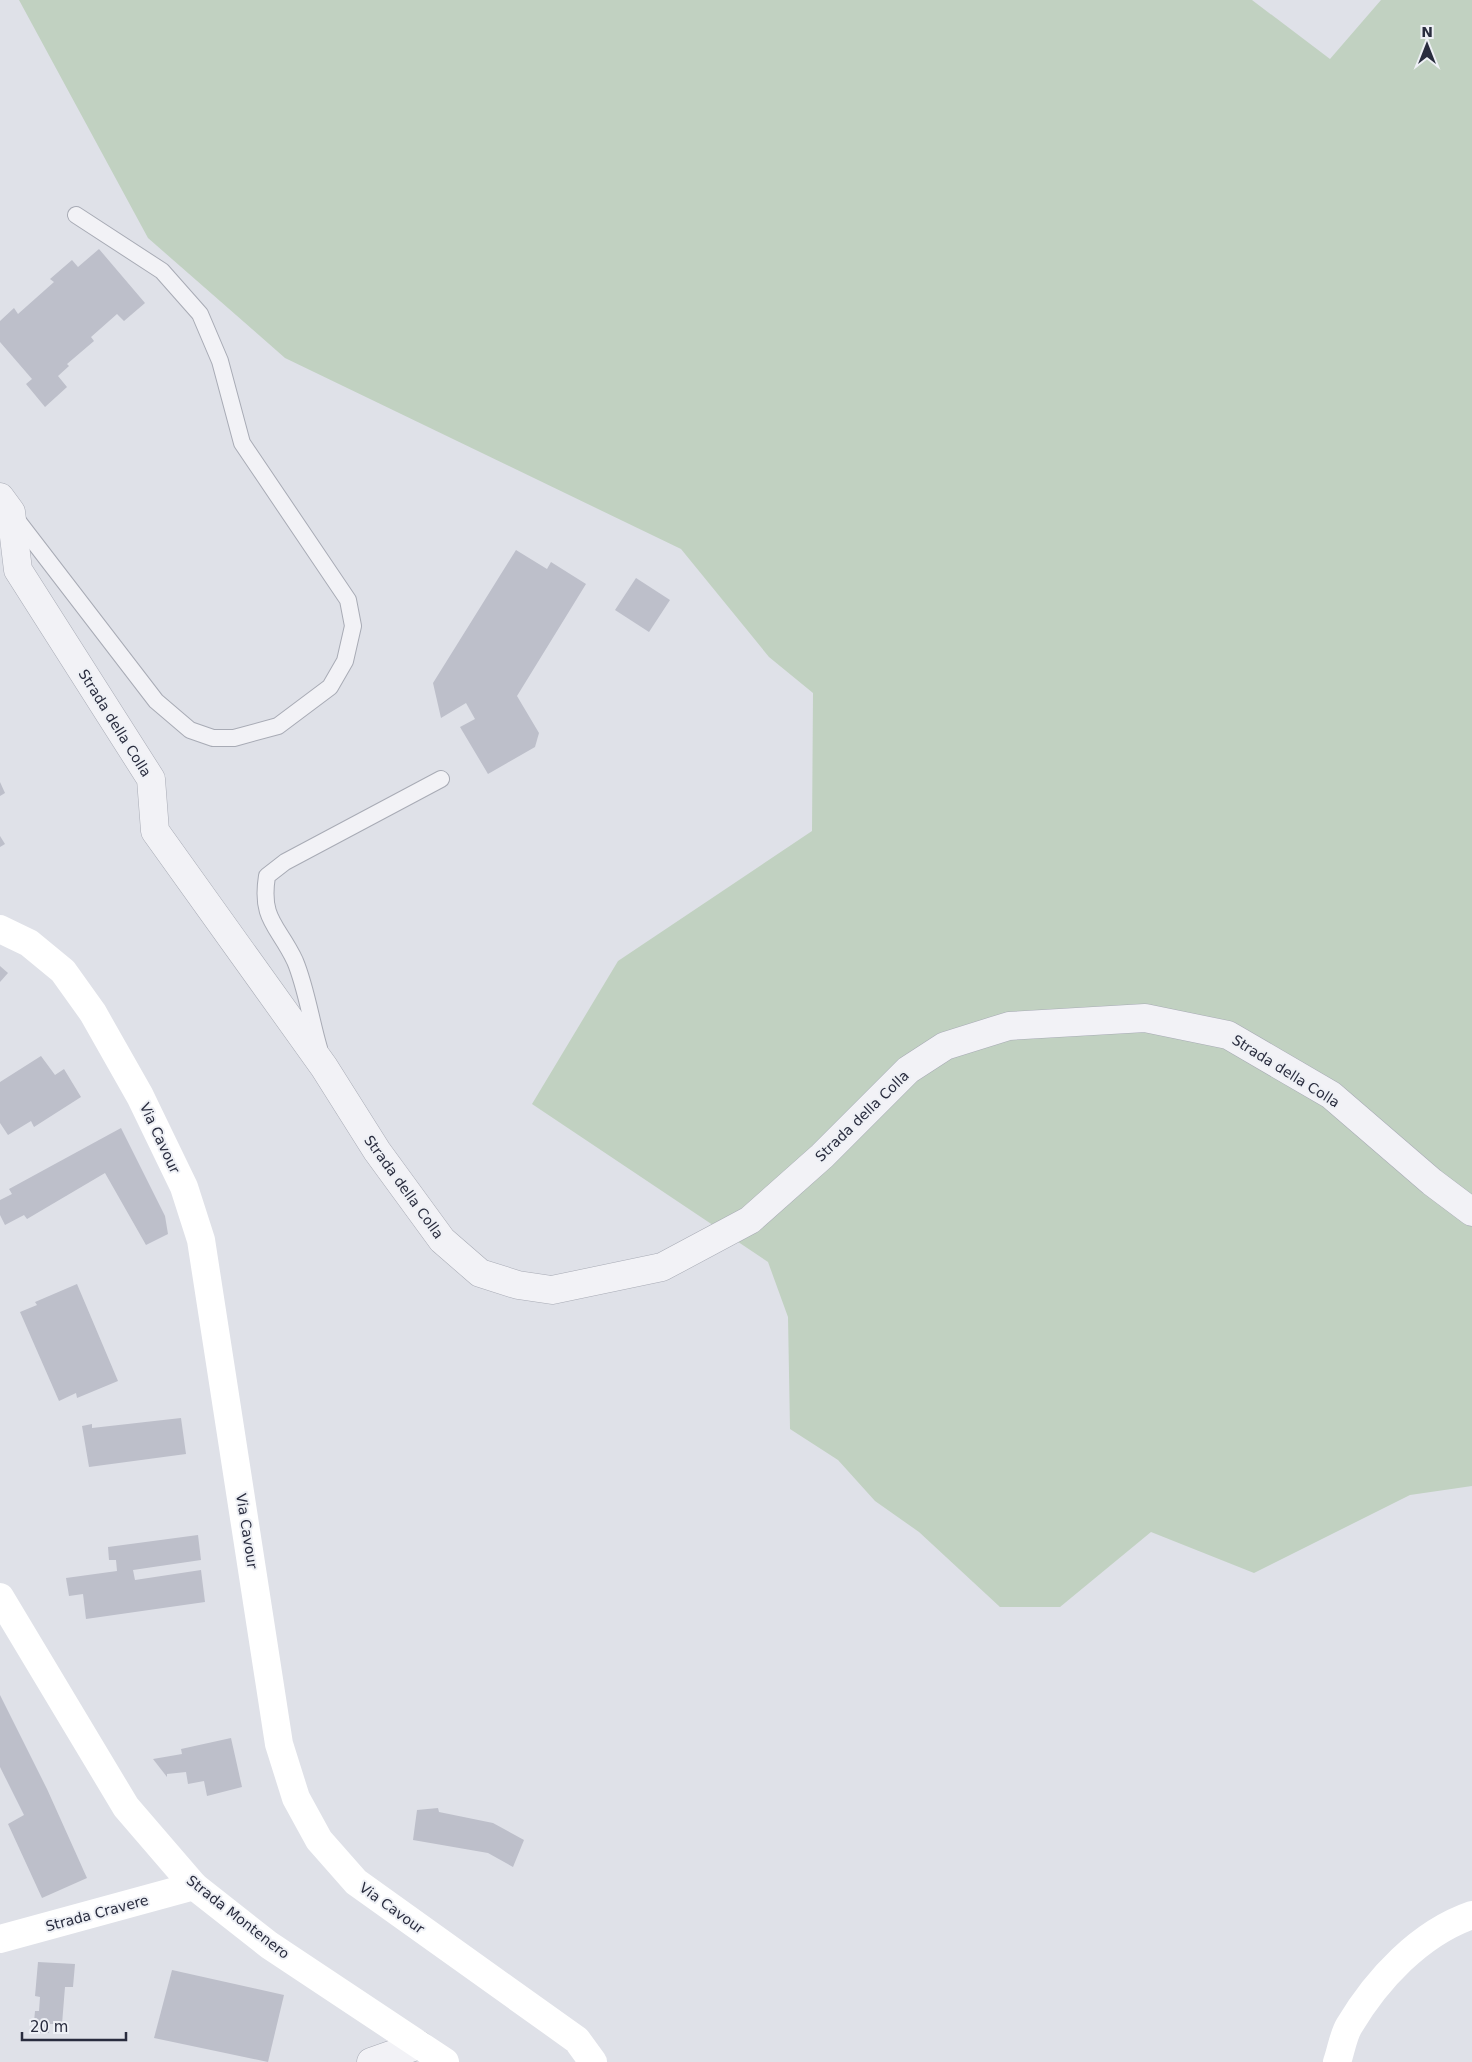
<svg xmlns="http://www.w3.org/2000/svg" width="1472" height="2062" font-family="'DejaVu Sans',sans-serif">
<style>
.green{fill:#c1d1c1}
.building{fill:#bdbfca}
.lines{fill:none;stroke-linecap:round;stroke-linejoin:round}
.lane-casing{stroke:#a8abb5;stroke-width:18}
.street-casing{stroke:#a8abb5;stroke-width:29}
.lane{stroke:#f2f2f6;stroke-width:16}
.street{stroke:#f2f2f6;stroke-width:28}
.secondary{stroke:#fff;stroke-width:28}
.labels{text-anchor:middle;stroke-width:4;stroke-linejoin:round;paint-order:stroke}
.street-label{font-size:14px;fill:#292c3e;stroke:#eef0f5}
</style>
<rect width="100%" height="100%" fill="#dfe1e8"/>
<path class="green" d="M19,0H1252L1330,59L1381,0H1472V1486L1410,1495L1254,1573L1151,1532L1060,1607H1000L919,1532L875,1501L838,1460L790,1429L788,1317L768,1262L532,1104L618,961L812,831L813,693L769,657L681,549L285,358L148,238Z"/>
<g class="building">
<path d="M99,249L145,303L124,321L117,314L91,337L94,341L67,364L69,366L58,376L67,387L45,407L26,384L32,379L0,342V321L14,308L18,314L54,282L50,279L72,260L78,267Z"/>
<path d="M516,550L547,569L551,562L586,584L517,696L539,733L535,747L488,774L460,727L475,719L466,703L441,718L433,683Z"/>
<path d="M636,578L670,600L649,632L615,610Z"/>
<path d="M0,782L5,793L0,796Z"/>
<path d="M0,836L5,844L0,847Z"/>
<path d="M0,966L8,973L0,982Z"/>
<path d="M41,1056L55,1075L64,1069L81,1097L34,1127L31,1121L8,1135L0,1123V1082Z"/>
<path d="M121,1128L165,1216L168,1234L146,1245L105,1173L27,1219L24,1215L5,1225L0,1215V1200L12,1194L9,1189Z"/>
<path d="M77,1284L118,1381L77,1398L76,1393L59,1401L20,1312L37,1305L35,1302Z"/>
<path d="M181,1418L186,1454L89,1467L82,1426L92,1424V1428Z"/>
<path d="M198,1535L201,1560L133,1570L135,1580L201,1570L205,1602L86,1619L83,1594L69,1596L66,1578L117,1571L116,1560H109L108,1547Z"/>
<path d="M0,1695L47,1789L87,1878L42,1898L8,1824L24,1815L0,1767Z"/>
<path d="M231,1738L242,1787L207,1796L204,1781L188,1784L186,1772L167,1774V1777L153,1759L182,1754L181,1749Z"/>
<path d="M438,1808L439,1812L493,1823L524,1840L513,1867L488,1853L413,1840L417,1810Z"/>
<path d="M38,1962L75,1964L73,1987H65L62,2024H50L49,2033H33L35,2011H39L40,1997L35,1996Z"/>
<path d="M172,1970L284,1995L268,2062L154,2038Z"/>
</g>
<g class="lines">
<defs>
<g id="lane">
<path d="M14,516L156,701L190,730L213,738H234L278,726L330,687L345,661L353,626L348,600L242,443L220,361L200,314L162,271L76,215"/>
<path d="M319,1048C311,1021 306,987 295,961C278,925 260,920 267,876L285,862L441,779"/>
</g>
<g id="street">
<path d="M0,497L11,512L18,570L151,779L155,831L324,1067L377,1151L442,1240L480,1273L518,1285L552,1290L662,1267L750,1220L822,1156L908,1070L945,1046L1009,1026L1145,1018L1228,1035L1331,1095L1432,1182L1472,1212"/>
<path d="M371,2062L419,2045"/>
</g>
</defs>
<use href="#lane" class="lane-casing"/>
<use href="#street" class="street-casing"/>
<use href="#lane" class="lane"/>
<use href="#street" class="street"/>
<g class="secondary">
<path d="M0,929L29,943L63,971L93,1013L140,1096L184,1187L201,1240L279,1744L296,1798L319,1840L356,1882L577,2040L593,2062"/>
<path d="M0,1597L126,1807L194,1886L269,1945L445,2062"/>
<path d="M0,1939L194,1886"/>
<path d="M1337,2062C1341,2051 1343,2036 1349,2026C1377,1979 1420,1933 1472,1915"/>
</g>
</g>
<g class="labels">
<g class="street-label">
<text transform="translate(115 723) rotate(58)" y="5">Strada della Colla</text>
<text transform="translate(1286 1071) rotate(32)" y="5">Strada della Colla</text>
<text transform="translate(862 1116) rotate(-44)" y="5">Strada della Colla</text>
<text transform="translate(160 1138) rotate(65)" y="5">Via Cavour</text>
<text transform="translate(404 1187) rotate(54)" y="5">Strada della Colla</text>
<text transform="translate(247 1531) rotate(81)" y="5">Via Cavour</text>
<text transform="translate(392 1908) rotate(36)" y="5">Via Cavour</text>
<text transform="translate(97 1913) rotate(-15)" y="5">Strada Cravere</text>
<text transform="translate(238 1917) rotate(38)" y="5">Strada Montenero</text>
</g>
</g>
<g transform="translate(1427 45)" stroke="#eef0f5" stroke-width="4" paint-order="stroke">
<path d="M0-4L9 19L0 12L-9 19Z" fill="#292c3e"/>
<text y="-8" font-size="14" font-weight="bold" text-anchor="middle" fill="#292c3e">N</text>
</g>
<path d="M22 2032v8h104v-8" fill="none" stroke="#292c3e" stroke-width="2.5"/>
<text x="30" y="2032" font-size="15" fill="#292c3e" stroke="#eef0f5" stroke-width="4" paint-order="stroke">20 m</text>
</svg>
